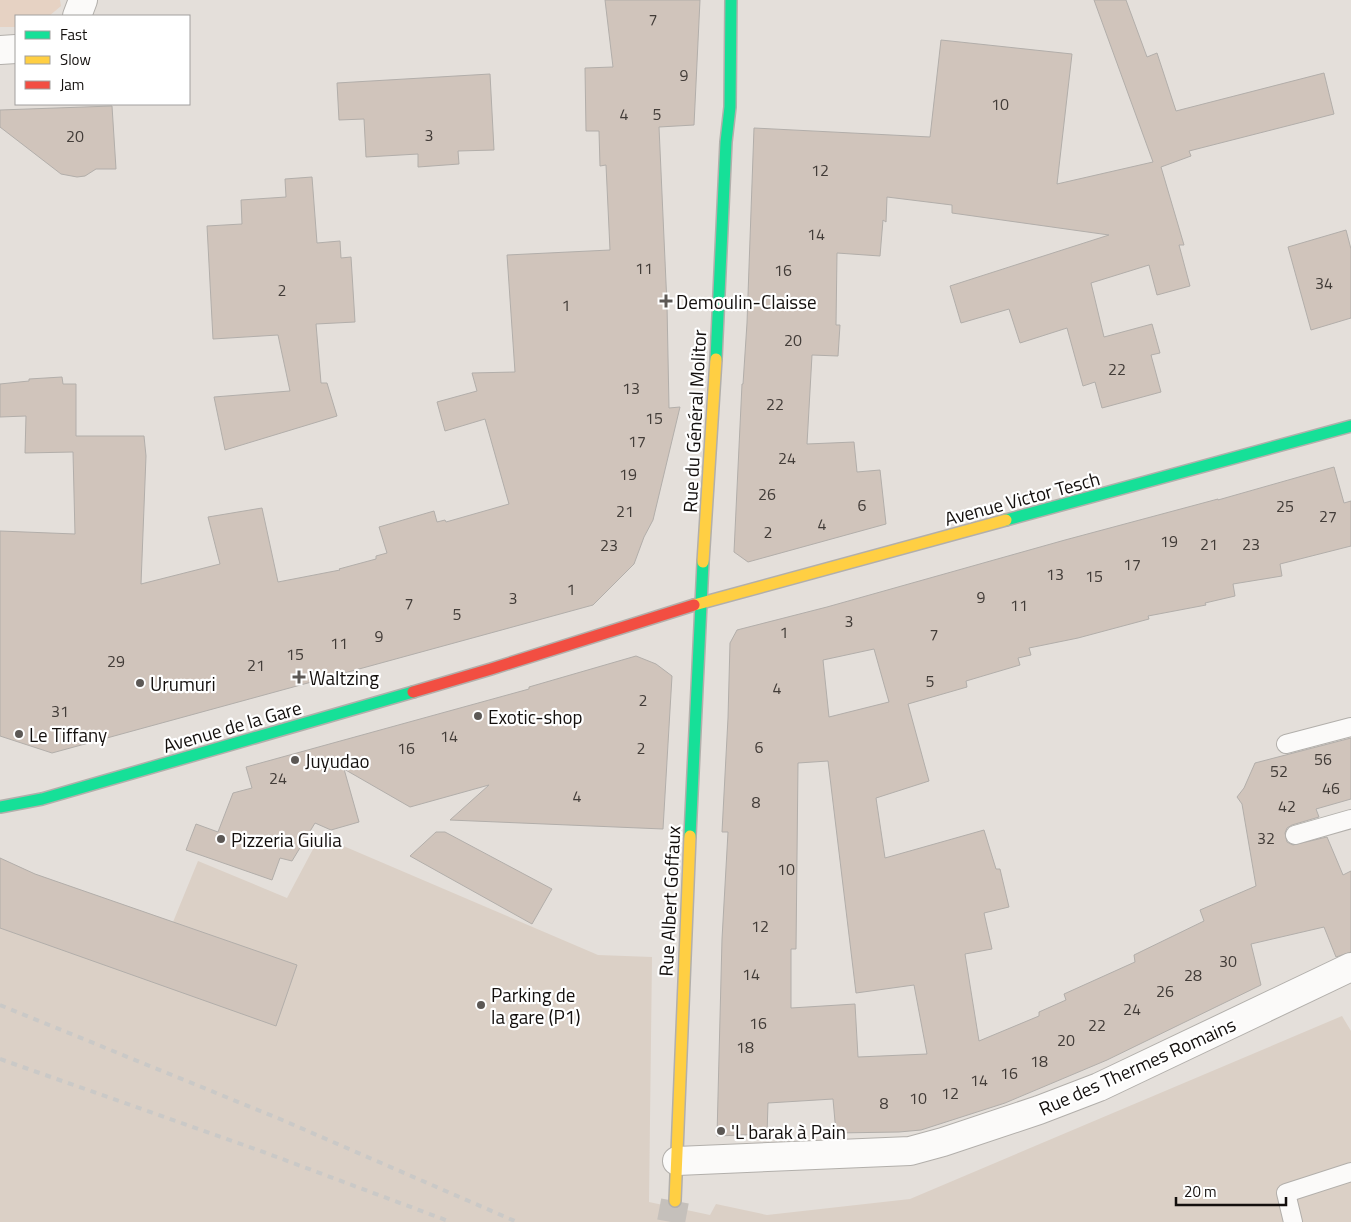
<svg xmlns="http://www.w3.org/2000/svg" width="1351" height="1222" font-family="'Titillium Web',sans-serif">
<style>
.built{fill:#dbd0c6}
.green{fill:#e6d2c3}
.building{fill:#d0c4bb;stroke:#b2aeaa;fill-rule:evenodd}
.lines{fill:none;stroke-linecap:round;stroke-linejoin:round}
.secondary-tunnel{stroke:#c5c0bb;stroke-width:28;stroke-dasharray:28 14;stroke-linecap:butt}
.lane-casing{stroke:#b2afab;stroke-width:20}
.street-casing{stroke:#b2afab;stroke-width:30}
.fast-casing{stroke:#b2afab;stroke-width:14}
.slow-casing{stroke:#b2afab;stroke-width:14}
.jam-casing{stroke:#b2afab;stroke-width:14}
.lane{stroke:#fbfaf9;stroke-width:18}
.street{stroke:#fbfaf9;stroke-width:28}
.fast{stroke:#16e098;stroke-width:11}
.slow{stroke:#ffcf43;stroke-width:11}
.jam{stroke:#f24e42;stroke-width:11}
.rail{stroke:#cac9c7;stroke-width:4;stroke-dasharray:6 6;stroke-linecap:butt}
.poi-dot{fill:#5c5855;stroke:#fff;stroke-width:2}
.labels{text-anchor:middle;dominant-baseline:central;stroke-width:4.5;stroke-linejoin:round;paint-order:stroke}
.number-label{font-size:16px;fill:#423c38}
.poi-label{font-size:19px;fill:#130f0d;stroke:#fff;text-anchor:start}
.street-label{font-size:19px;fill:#130f0d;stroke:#fff}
</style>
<rect width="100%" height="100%" fill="#e4dfda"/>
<path class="built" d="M320,836L598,955L652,957L649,1202L710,1215L716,1204L767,1215L910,1199L1342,1016L1351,1031V1222H0V858L35,874L173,922L198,861L287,898Z"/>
<path class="green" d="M0,0H60L61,6L49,16H16V27H0Z"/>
<path class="building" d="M605,0H700L694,125L659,127L667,305L669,408L680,407L653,520L644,537L634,564L593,605L52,753L0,736V531L75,534L73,452L25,453L26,416L0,417V384L29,381V379L62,377L63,384H76V436H144L146,456L141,584L220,564L208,517L262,508L278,582L340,570L339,569L376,559V556L387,553L379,527L434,511L437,522L445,520L446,522L509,504L485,419L445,431L437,402L477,391L472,373L515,372L507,255L610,250L606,165L600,166L599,131H586L585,68L613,67Z
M1094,0H1126L1147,57L1157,53L1176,111L1324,73L1334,114L1189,151L1191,156L1161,167L1184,245H1179L1190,286L1157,295L1149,265L1091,283L1104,337L1152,324L1160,353L1151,355L1161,392L1102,408L1095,382L1083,386L1067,328L1020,343L1009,309L961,323L950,286L1109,235L952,213V205L887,197L886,222L883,220L880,256L837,253L836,325H840L838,356L812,355L807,444L854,442L857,472L880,470L886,524L748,562L734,552L742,384H743L747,323L754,128L930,137L941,40L1072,54L1057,184L1153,162Z
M490,74L494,150L458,151L459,164L418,167V154L366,157L364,119L339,120L337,83Z
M112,106L116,169H96L85,176L77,177L61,174L0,127V110Z
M312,177L317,243L340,241L341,258L351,257L355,322L316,324L321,383H327L337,416L225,450L214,397L290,391L278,335L213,339L207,226L242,224L241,200L286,197L285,179Z
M1346,230L1351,249V318L1311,330L1288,247Z
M1334,467L1344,503L1351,501V546L1280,564L1282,576L1233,584L1235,596L1205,603L1206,605L1148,616L1149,619L1078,638L1029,648L1031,655L1018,658L1020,665L966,681L967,687L908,704L929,781L876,798L885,858L984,830L996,869H1000L1009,907L984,913L992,949L965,954L979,1041L1039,1016V1012L1066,1000L1064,994L1135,962L1134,955L1204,921L1200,910L1256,886L1242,804L1237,797L1244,788L1255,763L1351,738V799L1316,809L1319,817L1292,825L1287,828L1285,833L1287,842L1293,845L1327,837L1343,875L1351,871V952L1336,957L1324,927L1251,944L1261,985L1107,1060L1005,1103L921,1130L899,1132L836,1133L833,1099L768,1103L767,1134L717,1136L722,939L728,832H722L728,718L730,643L737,630L827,607L1065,540L1218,499V500ZM874,649L889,702L829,717L823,660ZM828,761L856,993L914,985L927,1054L858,1057L855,1004L791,1008V949H796L798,763Z
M636,656L656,664L672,676L663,829L450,820L489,785L410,807L344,769L359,822L331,830L315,823L292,861L280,858L272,880L186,850L196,824L218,832L233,793L252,788L246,767L529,689V687Z
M436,832H445L552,889L532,924L410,856Z
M0,858L35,874L297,965L276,1026L0,928Z"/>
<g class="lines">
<path class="secondary-tunnel" d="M671,1222L675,1201"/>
<defs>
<path id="lane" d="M1286,744L1351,727
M1295,835L1351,819
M1293,1222L1286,1193L1351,1172"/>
<path id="street" d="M77,16L83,0
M0,50L16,49
M677,1161L910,1151L943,1142L1039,1110L1099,1087L1351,967"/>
<path id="fast" d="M716,359L726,142L730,107L731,0
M1006,520L1351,426
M0,807L42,799L413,692
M690,836L703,562"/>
<path id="slow" d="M703,562L716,359
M694,605L1006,520
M675,1201L690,836"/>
<path id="jam" d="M413,692L491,669L694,605"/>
</defs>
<use href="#lane" class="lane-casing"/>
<use href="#street" class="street-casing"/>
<use href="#fast" class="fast-casing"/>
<use href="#slow" class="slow-casing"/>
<use href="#jam" class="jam-casing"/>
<use href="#lane" class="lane"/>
<use href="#street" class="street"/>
<use href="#fast" class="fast"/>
<use href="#slow" class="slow"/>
<use href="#jam" class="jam"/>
<path class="rail" d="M0,1005L280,1119L517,1222
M0,1059L266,1153L451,1222"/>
</g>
<g class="poi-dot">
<path d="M663.5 293.5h5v5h5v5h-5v5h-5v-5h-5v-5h5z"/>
<path d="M296.5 669.5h5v5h5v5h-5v5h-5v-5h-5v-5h5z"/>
<circle cx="140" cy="683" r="5"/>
<circle cx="478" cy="716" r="5"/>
<circle cx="19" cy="734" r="5"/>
<circle cx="295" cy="760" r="5"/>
<circle cx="221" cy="839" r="5"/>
<circle cx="481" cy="1005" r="5"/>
<circle cx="721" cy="1131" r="5"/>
</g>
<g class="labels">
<g class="number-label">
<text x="653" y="19">7</text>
<text x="684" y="75">9</text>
<text x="1000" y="104">10</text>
<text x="624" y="114">4</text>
<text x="657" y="114">5</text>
<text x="429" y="135">3</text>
<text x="75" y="136">20</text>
<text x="820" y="170">12</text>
<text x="816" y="234">14</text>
<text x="644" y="268">11</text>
<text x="783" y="270">16</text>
<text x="1324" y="283">34</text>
<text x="282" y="290">2</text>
<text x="566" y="305">1</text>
<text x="793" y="340">20</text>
<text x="1117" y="369">22</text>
<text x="631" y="388">13</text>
<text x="775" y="404">22</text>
<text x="654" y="418">15</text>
<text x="637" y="441">17</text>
<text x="787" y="458">24</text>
<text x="628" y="474">19</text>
<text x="767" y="494">26</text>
<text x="862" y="505">6</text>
<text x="1285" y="506">25</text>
<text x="625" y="511">21</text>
<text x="1328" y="516">27</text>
<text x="822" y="524">4</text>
<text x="768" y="532">2</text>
<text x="1169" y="541">19</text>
<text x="1209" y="544">21</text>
<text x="1251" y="544">23</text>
<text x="609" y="545">23</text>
<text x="1132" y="564">17</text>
<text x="1055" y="574">13</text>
<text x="1094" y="576">15</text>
<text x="571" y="589">1</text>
<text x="981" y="597">9</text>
<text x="513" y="598">3</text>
<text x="409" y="603">7</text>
<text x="1019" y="605">11</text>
<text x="457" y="614">5</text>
<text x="849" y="621">3</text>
<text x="784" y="632">1</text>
<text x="934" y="634">7</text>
<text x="379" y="636">9</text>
<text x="339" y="643">11</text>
<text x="295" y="654">15</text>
<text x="116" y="661">29</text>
<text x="256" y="665">21</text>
<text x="930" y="681">5</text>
<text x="777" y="688">4</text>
<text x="643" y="700">2</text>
<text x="60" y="711">31</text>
<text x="449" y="736">14</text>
<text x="759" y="747">6</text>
<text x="406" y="748">16</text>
<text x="641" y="748">2</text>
<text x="1323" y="759">56</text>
<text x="1279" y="771">52</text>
<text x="278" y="778">24</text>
<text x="1331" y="788">46</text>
<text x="577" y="796">4</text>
<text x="756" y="802">8</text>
<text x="1287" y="806">42</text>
<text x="1266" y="838">32</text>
<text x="786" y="869">10</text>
<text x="760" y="926">12</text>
<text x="1228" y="961">30</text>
<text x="751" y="974">14</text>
<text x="1193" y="975">28</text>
<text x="1165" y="991">26</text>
<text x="1132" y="1009">24</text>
<text x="758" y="1023">16</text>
<text x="1097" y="1025">22</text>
<text x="1066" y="1040">20</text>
<text x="745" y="1047">18</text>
<text x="1039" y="1061">18</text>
<text x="1009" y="1073">16</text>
<text x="979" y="1080">14</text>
<text x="950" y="1093">12</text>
<text x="918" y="1098">10</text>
<text x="884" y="1103">8</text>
</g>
<g class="poi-label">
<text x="676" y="301">Demoulin-Claisse</text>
<text x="309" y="677">Waltzing</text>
<text x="150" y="683">Urumuri</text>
<text x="488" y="716">Exotic-shop</text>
<text x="29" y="734">Le Tiffany</text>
<text x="305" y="760">Juyudao</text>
<text x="231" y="839">Pizzeria Giulia</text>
<text x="491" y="994">Parking de<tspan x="491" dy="22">la gare (P1)</tspan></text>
<text x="731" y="1131">'L barak à Pain</text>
</g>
<g class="street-label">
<text transform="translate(694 421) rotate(-87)">Rue du Général Molitor</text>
<text transform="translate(1022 498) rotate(-15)">Avenue Victor Tesch</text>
<text transform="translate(232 726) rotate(-16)">Avenue de la Gare</text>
<text transform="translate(669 901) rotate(-87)">Rue Albert Goffaux</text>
<text transform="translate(1137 1066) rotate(-24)">Rue des Thermes Romains</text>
</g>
</g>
<rect x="15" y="15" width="175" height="90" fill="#ffffff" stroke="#a19f9e"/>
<rect x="25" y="31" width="25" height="8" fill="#16e098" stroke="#a19f9e"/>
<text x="60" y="40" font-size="15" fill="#130f0d">Fast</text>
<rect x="25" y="56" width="25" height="8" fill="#ffcf43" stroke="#a19f9e"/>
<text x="60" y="65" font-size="15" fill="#130f0d">Slow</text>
<rect x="25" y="81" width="25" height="8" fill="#f24e42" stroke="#a19f9e"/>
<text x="60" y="90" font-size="15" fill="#130f0d">Jam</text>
<path d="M1176 1197v8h110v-8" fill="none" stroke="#130f0d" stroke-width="2.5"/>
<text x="1184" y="1197" font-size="15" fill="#130f0d" stroke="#ffffff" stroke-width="4" paint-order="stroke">20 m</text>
</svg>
